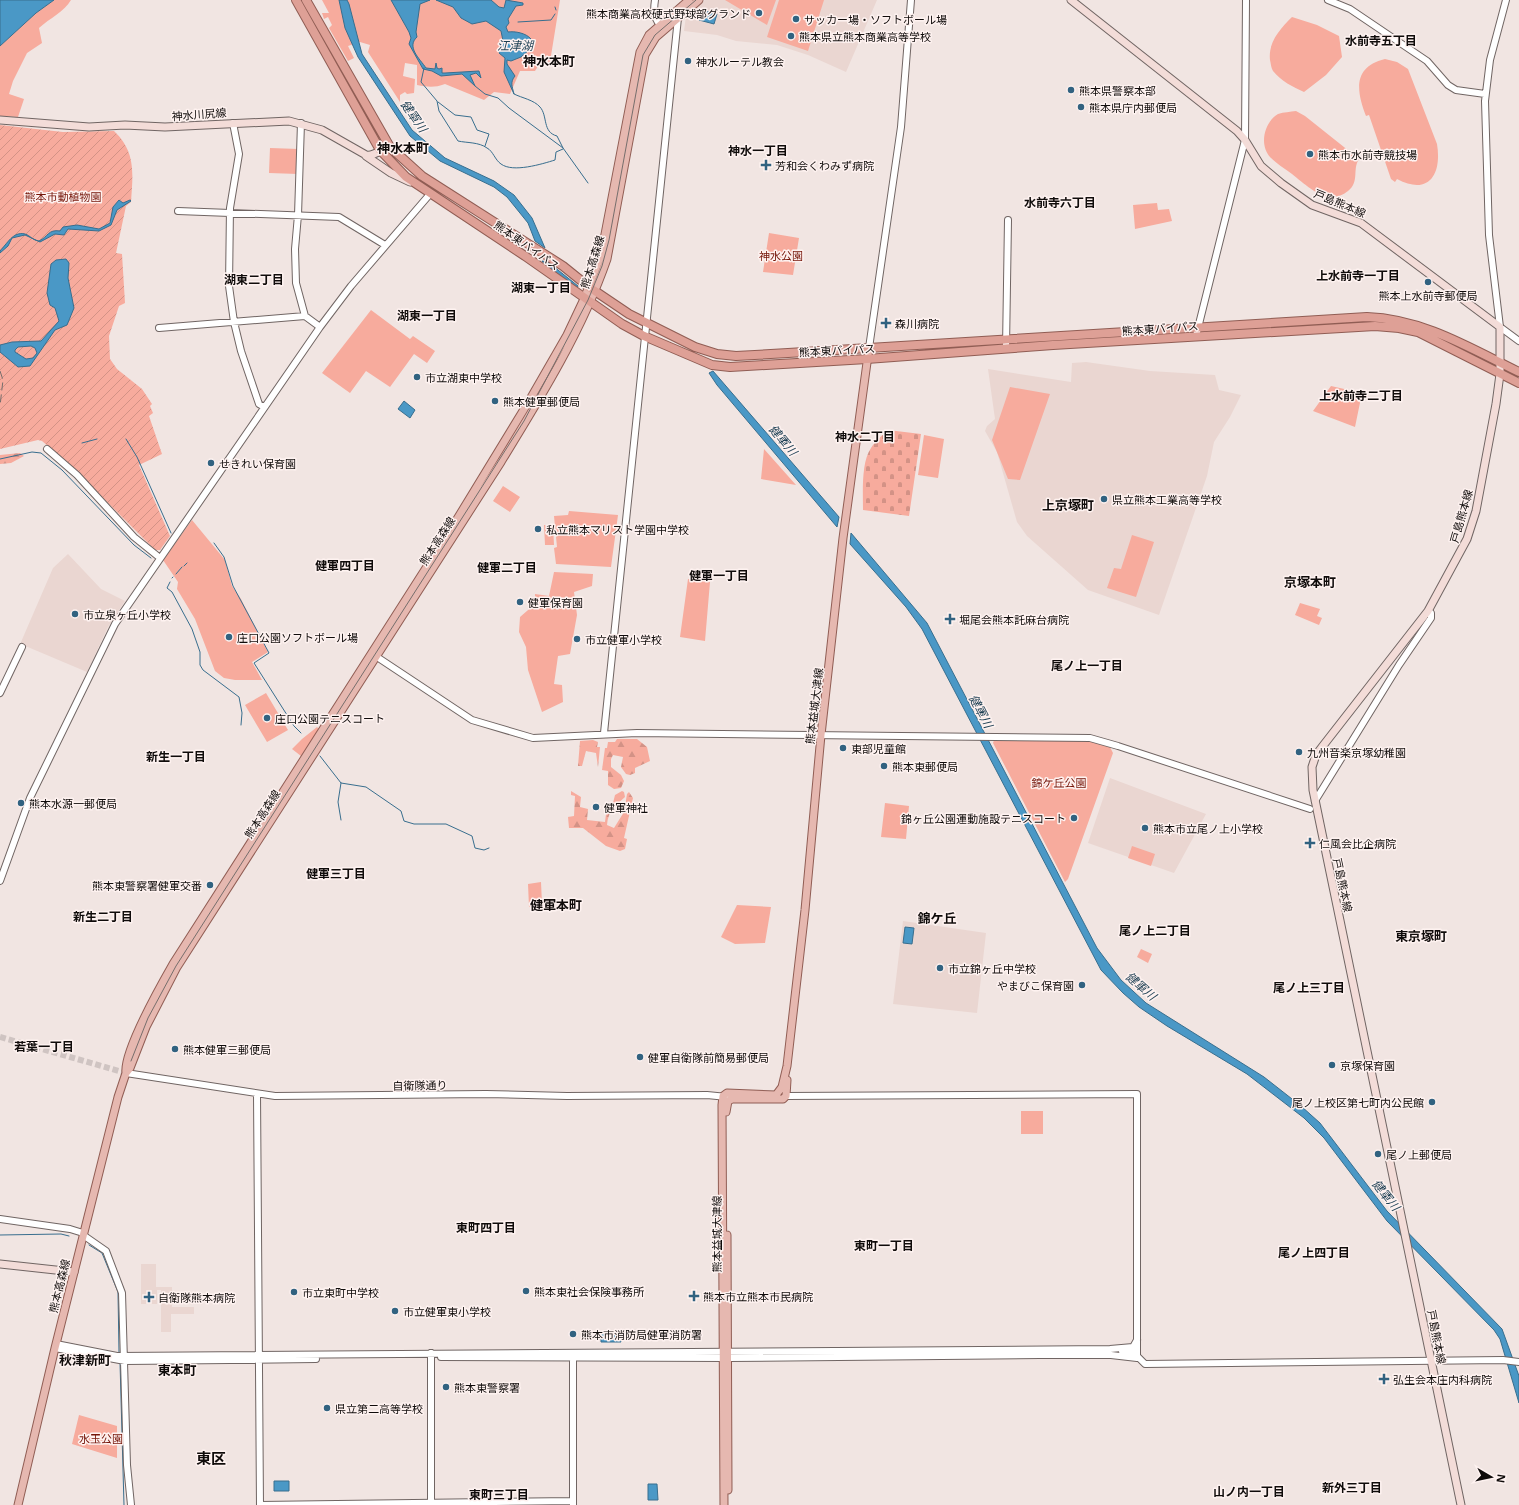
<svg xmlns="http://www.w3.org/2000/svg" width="1519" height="1505" font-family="'Open Sans','Noto Sans JP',sans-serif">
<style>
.built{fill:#ead6d1}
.forest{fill:url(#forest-firs)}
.cemetery{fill:url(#cemetery-stones)}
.park{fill:#f7ab9d}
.garden{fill:url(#garden-furrows)}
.water{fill:#4a98c6;stroke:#386e8e;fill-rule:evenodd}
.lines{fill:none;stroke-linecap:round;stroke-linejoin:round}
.stream{stroke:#386e8e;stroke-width:1}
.tertiary-tunnel{stroke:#cfc4c2;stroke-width:6;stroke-dasharray:6 3;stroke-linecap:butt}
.tertiary-casing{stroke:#706563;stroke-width:8}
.secondary-casing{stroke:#706563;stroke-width:9}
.primary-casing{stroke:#905d54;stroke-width:9}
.trunk-casing{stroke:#905d54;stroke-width:10}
.tertiary{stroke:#fff;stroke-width:6}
.secondary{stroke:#f3dcd8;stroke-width:7}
.primary{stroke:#e6b8b0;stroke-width:7}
.trunk{stroke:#dea096;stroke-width:8}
.tram{stroke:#766e6c;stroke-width:1}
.rail{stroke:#766e6c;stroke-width:1;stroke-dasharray:8 4;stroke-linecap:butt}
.poi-dot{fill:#316280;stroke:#fef2f0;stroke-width:1.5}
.labels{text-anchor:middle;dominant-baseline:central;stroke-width:3;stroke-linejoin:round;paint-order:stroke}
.poi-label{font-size:11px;fill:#0f0b0a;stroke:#fef2f0;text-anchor:start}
.street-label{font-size:11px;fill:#0f0b0a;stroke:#fef2f0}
.park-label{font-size:11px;fill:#751408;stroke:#fef2f0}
.neighbourhood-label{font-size:12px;font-weight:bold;fill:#0f0b0a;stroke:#fef2f0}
.water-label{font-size:12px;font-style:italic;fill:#1d3f53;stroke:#fef2f0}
.quarter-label{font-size:13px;font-weight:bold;fill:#0f0b0a;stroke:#fef2f0}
.district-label{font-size:15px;font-weight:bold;fill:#0f0b0a;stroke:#fef2f0}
</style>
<defs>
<pattern id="forest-firs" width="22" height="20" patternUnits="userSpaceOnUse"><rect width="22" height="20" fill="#f7ab9d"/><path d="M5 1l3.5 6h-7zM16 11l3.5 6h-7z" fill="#d39286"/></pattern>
<pattern id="cemetery-stones" width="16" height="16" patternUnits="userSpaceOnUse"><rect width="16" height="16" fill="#f7ab9d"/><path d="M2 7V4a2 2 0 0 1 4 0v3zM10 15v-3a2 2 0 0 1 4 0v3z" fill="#d39286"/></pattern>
<pattern id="garden-furrows" width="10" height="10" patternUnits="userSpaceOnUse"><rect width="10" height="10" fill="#f7ab9d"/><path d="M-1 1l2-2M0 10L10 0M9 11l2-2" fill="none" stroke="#d39286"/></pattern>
</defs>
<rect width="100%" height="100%" fill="#f1e5e2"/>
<path class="built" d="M705,0H877L846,72L808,55L777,45L736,41L717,35L684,31L686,16Z
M1086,362L1150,371L1215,375L1219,390L1241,395L1230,417L1214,442L1207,476L1159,615L1088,590L1027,536L1017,522L997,452L985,431L987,426L995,419L988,369L1071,382L1072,363Z
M68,554L101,589L125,601L108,627L87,672L23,645L21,642L53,568Z
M1110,778L1206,814L1174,873L1088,843Z
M903,921L986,933L977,1013L893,1004Z
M141,1264H156V1287H172V1307H194V1314H171V1332H161V1290H157V1304H141Z"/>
<path class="forest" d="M20,453L24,456L11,463L0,464V455Z
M617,739H637L647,747L650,761L635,768V773L630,775L626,774L621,767L623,757L613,755L611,759V767L621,775L624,781L621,788L614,789L608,785V771L602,770L605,748H607L608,742H615Z
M593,740L598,742L597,747H600L598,767L596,753L586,751L582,766H578L580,741Z
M571,791L581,797L580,807L588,809L587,820L605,822C606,815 606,806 613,803L615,795L622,791L624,792L625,797C616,805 608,811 607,825L614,828L624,812L627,794L629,792L633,798L624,838L627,839L625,849L620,851L606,846L583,828H569L568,817L574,816L575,796L571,795Z"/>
<path class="cemetery" d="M888,430L921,434L909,516L863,510C863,493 861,462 871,448C875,441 883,435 888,430Z"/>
<path class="park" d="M54,0H71C64,12 50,18 39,28L42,43L27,53L13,81L9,94L24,99L18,117L0,116V46L36,13Z
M322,0H560L550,62L542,60L535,71H520L510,94L494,92L484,100L445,84C434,88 428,87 417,85V65L405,63L403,76L415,79L414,93L407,94L405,92L400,95V102L368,52L370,45L360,42L348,46L354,58L348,61L329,28L332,25L328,17L324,19L322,13H329Z
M725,0H776L767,25Z
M779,0H824L808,51L767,37Z
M1292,17L1317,25L1339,36L1342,57L1326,75L1304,92C1293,87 1281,81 1273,71C1271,68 1271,64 1270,60C1268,42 1280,29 1292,17Z
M1385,59L1397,62L1408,69L1437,144C1442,174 1429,196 1397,179L1395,182L1391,179L1369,115L1366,116C1356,90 1353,67 1385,59Z
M1296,111L1305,116L1359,159C1352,169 1360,182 1348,191C1328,207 1307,186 1292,174C1285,169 1276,163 1270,157C1259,145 1264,122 1278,114C1284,112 1290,112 1296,111Z
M270,148L299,149L298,174L269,173Z
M1157,203L1158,210L1169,209L1172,221L1135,229L1133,205Z
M769,233L799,238L793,275L763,272Z
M371,310L410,339L413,336L435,351L427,363L414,354L390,387L366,371L350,393L322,373Z
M1331,386L1362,393L1355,427L1313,411Z
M1010,387L1050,394L1020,480L1008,479L992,440Z
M924,435L944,439L938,478L918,475Z
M764,449L796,485L761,479Z
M503,486L520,497L510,512L493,501Z
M569,511L618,515L611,567L556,564L554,548L557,547L554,516L568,515Z
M192,520L225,560L232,586L241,599L268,652L252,662L262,680H235L224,678L215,671L195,619L177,589L178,582L163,560Z
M544,525H553L554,545H545Z
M1132,535L1154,542L1136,597L1107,588L1114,568L1121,569Z
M554,572L593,574L592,586L574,592L577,615L570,654L558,656L554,684L562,685L563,702L542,712L528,670L526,647L519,632L520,617L535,604V594L549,596Z
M688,579L710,582L705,641L680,637Z
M1300,603L1320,609L1317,616L1322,618L1319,625L1295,615Z
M266,693L288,730L267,742L245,705Z
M317,727L319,729L301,756L292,749L302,739Z
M994,740H1069L1092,742L1110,747L1113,753L1068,879L1065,882L993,743Z
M885,803L909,806L906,839L881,837Z
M1132,846L1155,854L1151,866L1128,858Z
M541,882L542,904L529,907L528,884Z
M737,905L771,907L765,943L735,944L721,937Z
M1141,949L1152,954L1148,963L1137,957Z
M1021,1111H1043V1134H1021Z
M79,1415L117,1426V1458L72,1444Z"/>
<path class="garden" d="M0,125L63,132L114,131C136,152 133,173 131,202L126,206L116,253L122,254L125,303L119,306L109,336L110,359L117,369L142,389L152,404L150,406L153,413L149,416L162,454L139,465L170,536L160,550H155L71,466L42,441L38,440L0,449Z"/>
<path class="water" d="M0,0H54L36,13L0,46Z
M339,0H347L349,4L362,54L412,130L445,158L494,181L514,195L532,218L545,248L535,241L528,223L507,197L494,187L440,161L410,136L358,57L345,28Z
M391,0H430L420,4L416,32L417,37C406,47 420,59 426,68L435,69L436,63L437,68L439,69L442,68V73H445L479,71L481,78L476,73L470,75L475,86L462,74L441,76L432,71L423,69L409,44L411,38L409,32Z
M436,0H491L499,7L504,8L506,0L523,3V5L516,6L508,19L509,23L506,27L508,32C515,31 526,33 531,39L529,50L521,57L511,61L507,60V64L515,76C510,82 512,86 514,94L504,72L505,58L499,53L503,41L501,31L486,21L472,24L461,18L453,7Z
M702,10L717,14L714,24L699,20Z
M119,200L123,203L130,200L131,201L117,210L111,225L99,231L68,229L64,235L55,234L40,242L25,235L12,238L8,246L0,253V251C7,244 13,231 25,234C31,236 32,240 39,241C48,237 48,229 60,231L63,227L77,225L99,229L110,223L113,207Z
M66,259L69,263L68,278L74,308L67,325L55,330L30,366L18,367L0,352V345L12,342L41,341L59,321L55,308L50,305L47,293L51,264L56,260ZM31,346L35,348L37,353L33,358L26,359L15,352V350L18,347Z
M542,261L548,262L578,286L576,290L547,267Z
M713,371L839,517L837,527L717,385L709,373Z
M404,401L415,410L410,418L398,409Z
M851,533L927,623L1097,948L1121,980L1146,1003L1264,1077L1301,1106L1320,1123L1387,1211L1502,1329L1519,1376V1403L1500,1339L1494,1330L1387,1221L1324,1138L1304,1118L1247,1074L1167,1026L1139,1007L1123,993L1101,970L922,629L906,607L850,544Z
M905,927L914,928L912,944L903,943Z
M601,1332H621V1342H601Z
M274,1481H289V1491H274Z
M648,1484H657L658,1500H648Z"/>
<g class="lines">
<path class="stream" d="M555,7L556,10
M518,22L551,20L555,14
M424,68L421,82L437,101L439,111L458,141C467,143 479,142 487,148C493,151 495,160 501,164C513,173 542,164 555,160L556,152L563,149
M475,86L485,94L498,98L509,108L563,148
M514,94C522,98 534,100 540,107C548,116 542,132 557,136L563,148L588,183
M438,102L455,115L471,117L477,130L489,134L485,146
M126,439L137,457L171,533
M82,443L97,439
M0,459L32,452L41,453L62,470L134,545L151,558
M214,543L224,557L233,586L269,653L254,663L294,726L301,733
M184,566L187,563
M176,574L182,567
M172,578L173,577
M170,582L167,588L172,592L192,629L200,652V665L203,670L239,697L242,713L241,725
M320,756L341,783L366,787L401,811L404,821L414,824H446L472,836L475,848L484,850L489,848
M341,820L338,802L341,783
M0,1235L61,1234L69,1236
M89,1245L102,1253L118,1292L119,1352
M120,1362L124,1505"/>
<path class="tertiary-tunnel" d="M0,1037L126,1073"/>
<defs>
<path id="tertiary" d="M655,0C653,13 654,19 663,29
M1328,0L1350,9L1427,61L1448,85L1456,90L1485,94
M1506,0L1490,60L1485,101L1489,235L1500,327L1519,341
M233,123L239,154L230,208L229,286L234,322L241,351L259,404L264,407
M301,123L298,215L295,249L296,283L305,316L320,327
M178,211L339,217L385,245
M159,328L305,316
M1196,336L1245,140L1246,0
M869,348L901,127L911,0
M1006,348L1008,220
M47,449L77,475L134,537L160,558
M377,657L472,720L533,738L637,733L1090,738L1118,746L1310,809
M0,693L22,647
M604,733L678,18
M1315,801L1399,665L1431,618V613L1428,611
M0,881L30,798L115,624L320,327L351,286L430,194
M126,1073L275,1096L486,1094L567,1096L707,1095L727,1097
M257,1094L260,1505L573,1501
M786,1096L1137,1094V1358
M0,1219L70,1229L83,1233
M83,1235L106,1251L122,1293L127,1465L131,1505
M56,1344L117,1356L1110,1349L1133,1347L1137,1340
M55,1348L125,1361L316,1359
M1122,1351L1133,1352L1145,1364L1503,1360L1519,1362
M431,1353V1505
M573,1355V1505
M441,1357L728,1358L1040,1355H1111L1137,1358"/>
<path id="secondary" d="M1071,0L1237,131L1245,140L1261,166L1281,183L1312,205L1361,223L1500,327V374L1496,404L1476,511L1467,539L1428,611L1322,747L1316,755L1312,767L1313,790L1461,1505
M0,120L89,127L125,125L165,127L289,121L322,130L366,155C375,157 381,148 390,147
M366,156L391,173L410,182
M0,1264L74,1272"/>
<path id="primary" d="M126,1073C123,1052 161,985 173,964L451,529L529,401L567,335L584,299L601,255L640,52L649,35L689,0
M726,1112L728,1101L732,1099H783L786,1096L787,1080
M727,1235L728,1490
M18,1505L55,1348L118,1097L126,1073L130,1068L146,1027L177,967L501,462C541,397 582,331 607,259L645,55L656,37L699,0
M724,1505L722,1105L723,1096L727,1093L776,1095L782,1087L787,1066L805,910L821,735L843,538L869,348"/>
<path id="trunk" d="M296,0L380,150L406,177L525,256L622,324L644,336L712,365L730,367L867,359L1053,345L1375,326L1399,328L1418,332L1519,383
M306,0L390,147L422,176L563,266L589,287L629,314L695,347L717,354L736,356L788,353L1367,317C1423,319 1470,348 1519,372"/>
</defs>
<use href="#tertiary" class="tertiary-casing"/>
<use href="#secondary" class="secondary-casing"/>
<use href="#primary" class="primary-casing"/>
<use href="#trunk" class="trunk-casing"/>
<use href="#tertiary" class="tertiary"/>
<use href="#secondary" class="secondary"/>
<use href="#primary" class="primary"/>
<use href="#trunk" class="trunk"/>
<path class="tram" d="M131,1061L148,1018L176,966L524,421L588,300L602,266L609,240L643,55L655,35L696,0"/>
<path class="rail" d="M0,371L3,380L0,406"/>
</g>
<g class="poi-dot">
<circle cx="759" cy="13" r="4"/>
<circle cx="796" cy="19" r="4"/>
<circle cx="791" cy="36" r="4"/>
<circle cx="688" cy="61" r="4"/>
<circle cx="1071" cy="90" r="4"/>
<circle cx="1081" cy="107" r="4"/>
<circle cx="1310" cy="154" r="4"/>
<path d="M764 159h4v4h4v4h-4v4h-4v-4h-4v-4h4z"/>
<circle cx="1428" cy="282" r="4"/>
<path d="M884 317h4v4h4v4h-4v4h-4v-4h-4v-4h4z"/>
<circle cx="417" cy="377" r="4"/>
<circle cx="495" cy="401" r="4"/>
<circle cx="211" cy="463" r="4"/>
<circle cx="1104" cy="499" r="4"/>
<circle cx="538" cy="529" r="4"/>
<circle cx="520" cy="602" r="4"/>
<circle cx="75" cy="614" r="4"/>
<path d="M948 613h4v4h4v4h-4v4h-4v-4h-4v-4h4z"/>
<circle cx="229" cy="637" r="4"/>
<circle cx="577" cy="639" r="4"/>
<circle cx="267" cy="718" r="4"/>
<circle cx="843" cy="748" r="4"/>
<circle cx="1299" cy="752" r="4"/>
<circle cx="884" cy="766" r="4"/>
<circle cx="21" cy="803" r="4"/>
<circle cx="596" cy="807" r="4"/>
<circle cx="1074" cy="818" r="4"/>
<circle cx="1145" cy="828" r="4"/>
<path d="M1308 837h4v4h4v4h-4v4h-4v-4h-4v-4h4z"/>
<circle cx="210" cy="885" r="4"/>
<circle cx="940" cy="968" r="4"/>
<circle cx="1082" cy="985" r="4"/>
<circle cx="175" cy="1049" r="4"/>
<circle cx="640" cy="1057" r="4"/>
<circle cx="1332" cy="1065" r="4"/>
<circle cx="1432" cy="1102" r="4"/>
<circle cx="1378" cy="1154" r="4"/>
<circle cx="526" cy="1291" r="4"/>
<circle cx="294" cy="1292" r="4"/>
<path d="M692 1290h4v4h4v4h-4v4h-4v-4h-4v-4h4z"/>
<path d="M147 1291h4v4h4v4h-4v4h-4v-4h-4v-4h4z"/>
<circle cx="395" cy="1311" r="4"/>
<circle cx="573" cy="1334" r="4"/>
<path d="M1382 1373h4v4h4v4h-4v4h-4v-4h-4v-4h4z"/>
<circle cx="446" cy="1387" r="4"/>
<circle cx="327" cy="1408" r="4"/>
</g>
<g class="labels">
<g class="poi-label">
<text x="751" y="13" text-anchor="end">熊本商業高校硬式野球部グランド</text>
<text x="804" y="19">サッカー場・ソフトボール場</text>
<text x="799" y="36">熊本県立熊本商業高等学校</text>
<text x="696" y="61">神水ルーテル教会</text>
<text x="1079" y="90">熊本県警察本部</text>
<text x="1089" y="107">熊本県庁内郵便局</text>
<text x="1318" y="154">熊本市水前寺競技場</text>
<text x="775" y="165">芳和会くわみず病院</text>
<text x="1428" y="295" text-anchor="middle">熊本上水前寺郵便局</text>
<text x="895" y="323">森川病院</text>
<text x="425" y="377">市立湖東中学校</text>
<text x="503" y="401">熊本健軍郵便局</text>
<text x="219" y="463">せきれい保育園</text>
<text x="1112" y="499">県立熊本工業高等学校</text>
<text x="546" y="529">私立熊本マリスト学園中学校</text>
<text x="528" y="602">健軍保育園</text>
<text x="83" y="614">市立泉ヶ丘小学校</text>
<text x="959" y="619">堀尾会熊本託麻台病院</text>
<text x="237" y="637">庄口公園ソフトボール場</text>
<text x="585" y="639">市立健軍小学校</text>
<text x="275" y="718">庄口公園テニスコート</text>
<text x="851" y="748">東部児童館</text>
<text x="1307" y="752">九州音楽京塚幼稚園</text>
<text x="892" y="766">熊本東郵便局</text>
<text x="29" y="803">熊本水源一郵便局</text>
<text x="604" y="807">健軍神社</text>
<text x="1066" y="818" text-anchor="end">錦ヶ丘公園運動施設テニスコート</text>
<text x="1153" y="828">熊本市立尾ノ上小学校</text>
<text x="1319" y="843">仁風会比企病院</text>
<text x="202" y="885" text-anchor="end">熊本東警察署健軍交番</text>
<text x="948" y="968">市立錦ヶ丘中学校</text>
<text x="1074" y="985" text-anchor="end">やまびこ保育園</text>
<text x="183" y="1049">熊本健軍三郵便局</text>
<text x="648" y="1057">健軍自衛隊前簡易郵便局</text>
<text x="1340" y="1065">京塚保育園</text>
<text x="1424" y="1102" text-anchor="end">尾ノ上校区第七町内公民館</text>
<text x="1386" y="1154">尾ノ上郵便局</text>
<text x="534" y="1291">熊本東社会保険事務所</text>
<text x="302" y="1292">市立東町中学校</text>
<text x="703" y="1296">熊本市立熊本市民病院</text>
<text x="158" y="1297">自衛隊熊本病院</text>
<text x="403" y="1311">市立健軍東小学校</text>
<text x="581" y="1334">熊本市消防局健軍消防署</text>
<text x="1393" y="1379">弘生会本庄内科病院</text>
<text x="454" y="1387">熊本東警察署</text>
<text x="335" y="1408">県立第二高等学校</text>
</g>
<g class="street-label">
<text transform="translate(199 114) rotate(-4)">神水川尻線</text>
<text transform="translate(1340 203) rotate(23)">戸島熊本線</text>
<text transform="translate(527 245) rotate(35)">熊本東バイパス</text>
<text transform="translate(592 262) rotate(-73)">熊本高森線</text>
<text transform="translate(1160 328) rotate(-4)">熊本東バイパス</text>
<text transform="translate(837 350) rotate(-3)">熊本東バイパス</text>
<text transform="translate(1461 516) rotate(-74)">戸島熊本線</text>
<text transform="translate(437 541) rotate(-57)">熊本高森線</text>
<text transform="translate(814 706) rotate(-83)">熊本益城大津線</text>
<text transform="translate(262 814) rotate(-57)">熊本高森線</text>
<text transform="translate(1343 885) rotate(78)">戸島熊本線</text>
<text transform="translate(420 1085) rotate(-1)">自衛隊通り</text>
<text transform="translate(716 1234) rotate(-90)">熊本益城大津線</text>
<text transform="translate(59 1286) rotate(-76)">熊本高森線</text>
<text transform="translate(1437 1337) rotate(79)">戸島熊本線</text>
</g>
<g class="park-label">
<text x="63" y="196">熊本市動植物園</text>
<text x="781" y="255">神水公園</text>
<text x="1059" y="782">錦ケ丘公園</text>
<text x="101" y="1438">水玉公園</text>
</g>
<g class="neighbourhood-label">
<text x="1381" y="40">水前寺五丁目</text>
<text x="758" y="150">神水一丁目</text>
<text x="1060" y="202">水前寺六丁目</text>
<text x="1358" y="275">上水前寺一丁目</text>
<text x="254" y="279">湖東二丁目</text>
<text x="541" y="287">湖東一丁目</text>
<text x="427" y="315">湖東一丁目</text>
<text x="1361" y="395">上水前寺二丁目</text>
<text x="865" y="436">神水二丁目</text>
<text x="345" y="565">健軍四丁目</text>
<text x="507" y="567">健軍二丁目</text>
<text x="719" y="575">健軍一丁目</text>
<text x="1087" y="665">尾ノ上一丁目</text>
<text x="176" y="756">新生一丁目</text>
<text x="336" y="873">健軍三丁目</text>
<text x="103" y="916">新生二丁目</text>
<text x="1155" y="930">尾ノ上二丁目</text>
<text x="1309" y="987">尾ノ上三丁目</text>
<text x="44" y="1046">若葉一丁目</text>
<text x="486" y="1227">東町四丁目</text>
<text x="884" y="1245">東町一丁目</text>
<text x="1314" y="1252">尾ノ上四丁目</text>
<text x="1352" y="1487">新外三丁目</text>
<text x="1249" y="1491">山ノ内一丁目</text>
<text x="499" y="1494">東町三丁目</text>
</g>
<g class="water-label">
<text x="515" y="45">江津湖</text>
<text transform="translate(414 116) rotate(55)">健軍川</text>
<text transform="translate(783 440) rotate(50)">健軍川</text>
<text transform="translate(981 711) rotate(62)">健軍川</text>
<text transform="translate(1141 986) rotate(41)">健軍川</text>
<text transform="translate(1386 1195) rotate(51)">健軍川</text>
</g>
<g class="quarter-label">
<text x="549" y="61">神水本町</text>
<text x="403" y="148">神水本町</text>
<text x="1068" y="505">上京塚町</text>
<text x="1310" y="582">京塚本町</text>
<text x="556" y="905">健軍本町</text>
<text x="937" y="918">錦ケ丘</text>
<text x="1421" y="936">東京塚町</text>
<text x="85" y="1360">秋津新町</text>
<text x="177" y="1370">東本町</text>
</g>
<g class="district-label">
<text x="211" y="1458">東区</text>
</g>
</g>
<g transform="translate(1491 1477) rotate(99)" stroke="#fef2f0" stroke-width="3" paint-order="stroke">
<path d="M0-3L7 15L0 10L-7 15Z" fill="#0f0b0a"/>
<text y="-6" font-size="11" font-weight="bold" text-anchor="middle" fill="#0f0b0a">N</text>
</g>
</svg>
